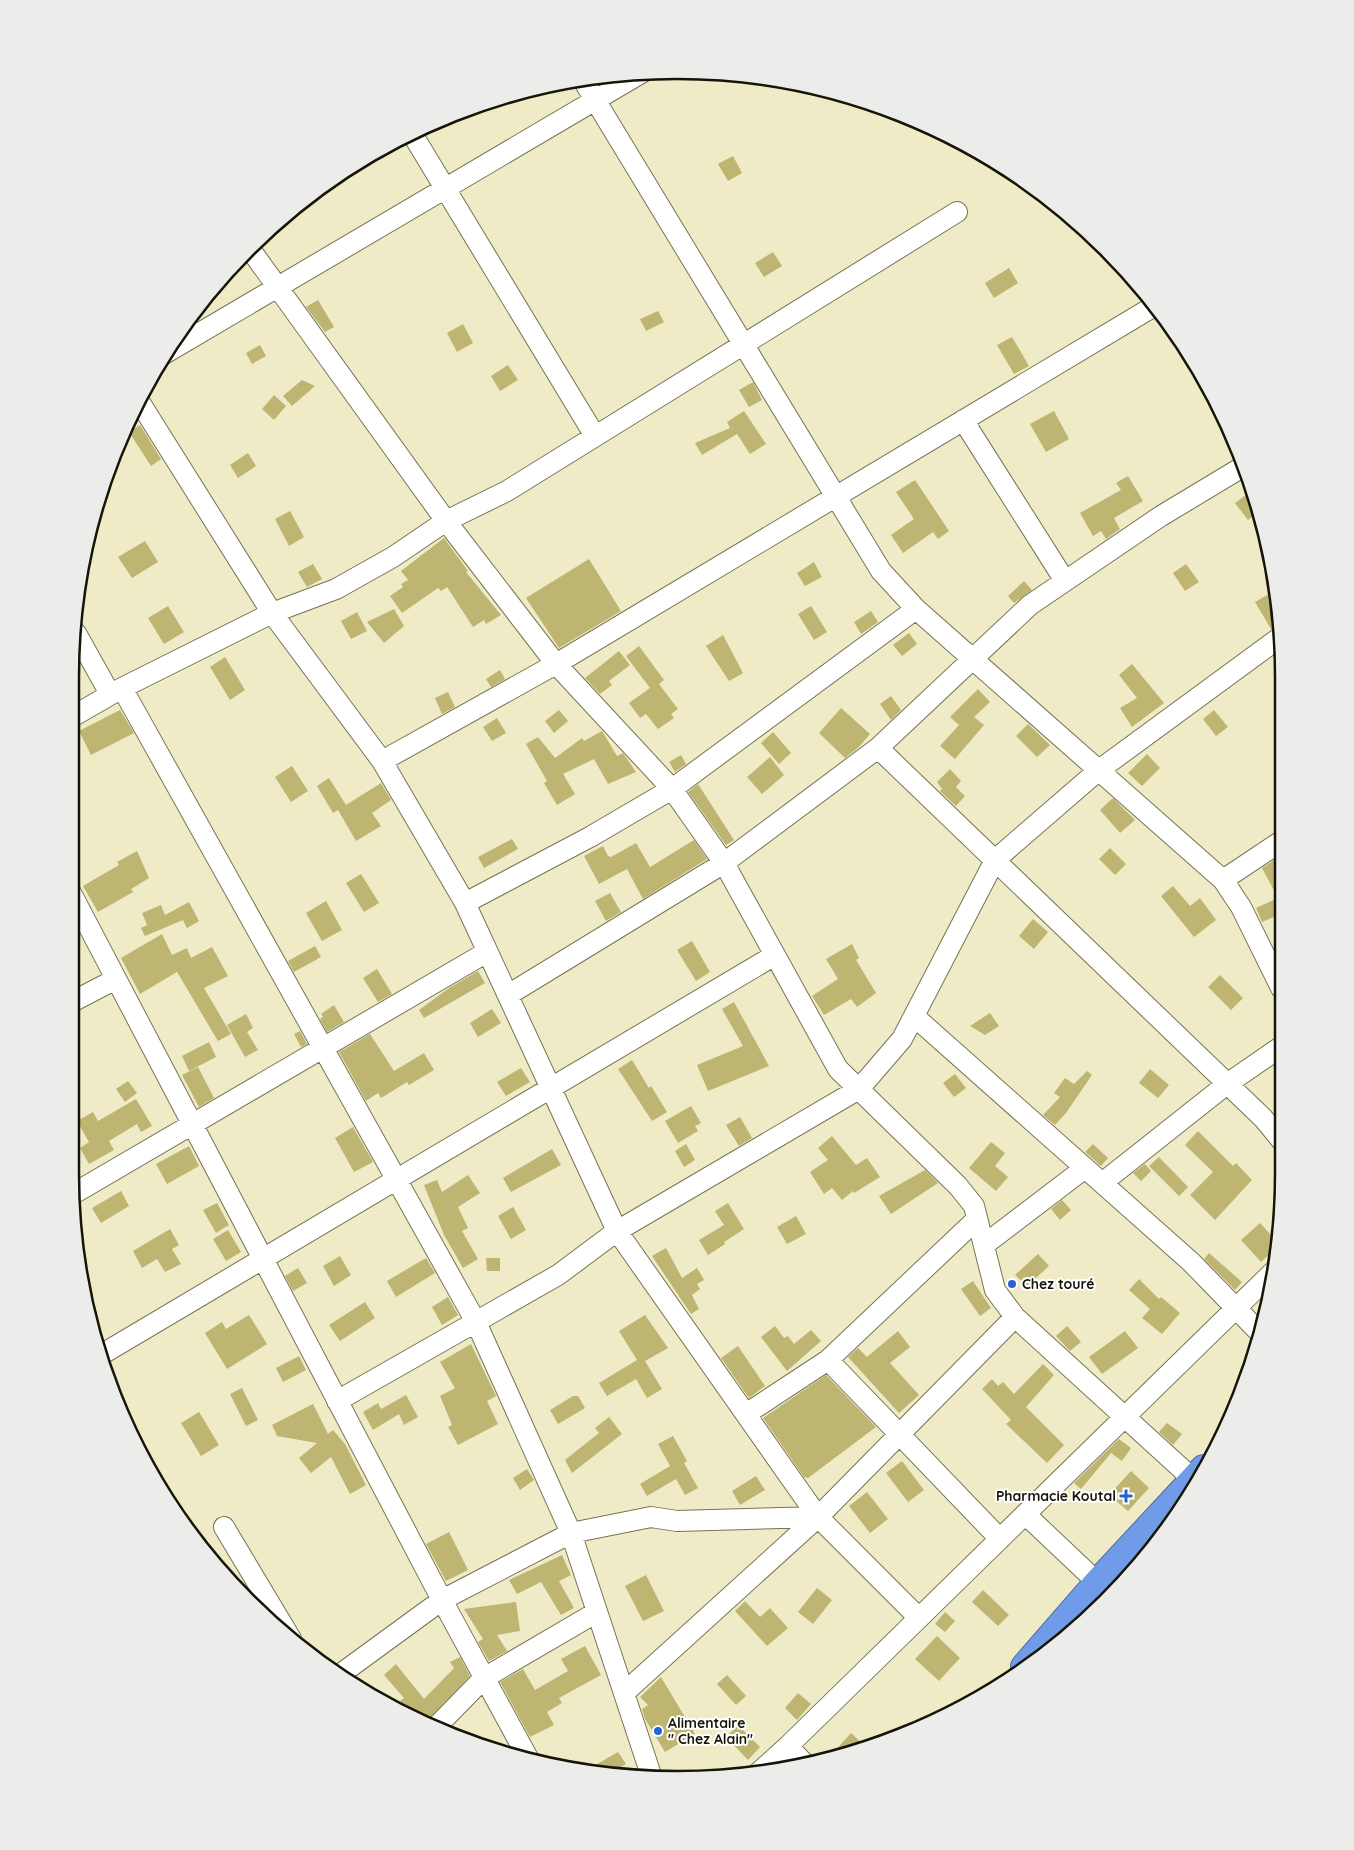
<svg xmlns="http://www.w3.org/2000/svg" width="1354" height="1850" font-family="Quicksand,sans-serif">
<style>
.building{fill:#bdb571}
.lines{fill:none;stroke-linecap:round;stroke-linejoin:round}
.street-casing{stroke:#777453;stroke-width:22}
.highway-casing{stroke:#506c9a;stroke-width:30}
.street{stroke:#fff;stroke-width:20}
.highway{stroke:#6f9be9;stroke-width:28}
.poi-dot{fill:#2865d2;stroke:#fff;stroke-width:2}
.labels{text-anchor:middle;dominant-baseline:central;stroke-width:4;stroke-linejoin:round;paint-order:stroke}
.poi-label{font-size:14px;font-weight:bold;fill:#161508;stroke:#fff;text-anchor:start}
.rim{fill:none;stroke:#161508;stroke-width:2.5}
</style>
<rect width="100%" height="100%" fill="#efebc7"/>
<path class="building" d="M733,156L742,173L728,181L718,164Z
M773,252L782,266L764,277L755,263Z
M1009,268L1018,283L994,298L985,283Z
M318,300L334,327L325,332L306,307Z
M658,311L664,322L646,331L640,319Z
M463,324L473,343L457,352L447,333Z
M1012,337L1029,366L1014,374L997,345Z
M260,345L266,356L252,364L246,353Z
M508,365L518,380L500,391L491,376Z
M302,380L315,386L292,406L283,396Z
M753,382L762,400L749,407L739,390Z
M274,395L286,406L274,420L262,409Z
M744,411L766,444L750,454L737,434L702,455L695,443L730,428L727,422Z
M1054,411L1069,439L1046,452L1030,424Z
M140,425L161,459L151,466L129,432Z
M248,453L256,466L238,478L230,465Z
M1128,476L1143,501L1114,518L1120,529L1106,539L1101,531L1093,536L1080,513L1121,490L1116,483Z
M915,480L949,531L938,539L933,532L903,553L891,535L914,519L896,492Z
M1250,492L1256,514L1248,520L1235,503Z
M290,511L304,537L289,546L275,519Z
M444,538L468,571L466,572L501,615L486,624L484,620L473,627L447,587L441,591L438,588L402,613L390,596L403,587L401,584L408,580L401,571Z
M145,541L158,562L132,578L118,557Z
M589,559L621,611L559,648L526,598Z
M814,562L822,577L805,586L797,573Z
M313,564L322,579L307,587L298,572Z
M1186,564L1199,582L1185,591L1173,573Z
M1024,581L1032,590L1014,603L1008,596Z
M1269,594L1279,610V626L1271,629L1255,602Z
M168,606L184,632L164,644L148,618Z
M811,606L827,632L814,640L798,614Z
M394,609L404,626L384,643L367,622Z
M871,611L878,622L861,634L854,622Z
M357,612L367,631L351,639L341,621Z
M909,633L917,644L902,656L893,645Z
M723,635L743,673L729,681L706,646Z
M639,646L664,680L659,684L678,709L671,714L674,718L658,729L646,714L640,718L629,703L650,688L626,656Z
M619,651L630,665L609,681L612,685L600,694L585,678Z
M225,657L245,690L230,700L210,667Z
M1132,664L1164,703L1132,727L1120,708L1137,698L1119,675Z
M500,670L505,679L491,687L486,679Z
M978,689L990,702L974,717L984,725L955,759L940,746L959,725L950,717Z
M448,692L455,707L442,714L435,698Z
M891,696L901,710L891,720L880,704Z
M841,708L870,734L859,747L845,758L819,733Z
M120,710L134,733L91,755L79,731Z
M559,710L568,721L554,733L545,721Z
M1214,710L1228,727L1216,736L1203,719Z
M497,718L506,733L492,741L483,727Z
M1028,724L1050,745L1037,757L1016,736Z
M602,731L617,756L623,753L636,772L608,784L594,759L563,774L575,794L557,805L544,783L547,781L526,744L538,737L555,758L582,738L584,741Z
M773,732L791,753L779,764L761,743Z
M1147,754L1160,768L1142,786L1128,773Z
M681,755L686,764L675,772L669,762Z
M770,757L784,775L762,794L747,777Z
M292,766L308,791L291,802L275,777Z
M950,769L961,781L956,787L965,796L956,806L940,791L942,789L937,782Z
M329,778L346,805L333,813L317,786Z
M381,783L391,800L372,813L381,826L356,841L338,810Z
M698,784L734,840L726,845L688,792Z
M1113,798L1135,820L1120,833L1100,810Z
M512,839L518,849L484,868L478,857Z
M694,840L707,859L643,899L627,869L599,884L584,856L603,846L608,856L611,857L636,843L650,867Z
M1110,848L1126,864L1115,875L1099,859Z
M137,851L149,878L131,889L133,892L98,912L83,886L119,865L117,862Z
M1280,856L1281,914L1262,922L1256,908L1278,898L1262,868Z
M361,874L379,903L364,912L346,883Z
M1173,886L1190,906L1200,898L1216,920L1194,937L1161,896Z
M610,893L621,912L606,921L595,901Z
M326,901L342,930L322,941L306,913Z
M189,902L199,921L187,928L183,920L145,936L141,928L147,925L142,913L161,905L165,915Z
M1033,919L1048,932L1034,949L1019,936Z
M162,934L172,955L187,948L191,958L212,947L228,976L204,988L231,1034L218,1041L177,972L140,994L121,958Z
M692,941L710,972L696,981L677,950Z
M852,944L859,958L856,960L876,993L857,1007L851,999L824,1015L812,996L838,979L826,959Z
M315,946L321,957L294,972L288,961Z
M377,969L392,994L378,1002L363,978Z
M478,971L485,983L424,1018L419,1010L449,988Z
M1220,975L1243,998L1231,1010L1208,987Z
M734,1002L769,1066L708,1091L697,1065L743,1046L722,1009Z
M334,1005L344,1022L327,1032L320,1019L323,1017L321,1014Z
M492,1009L501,1023L478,1037L470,1023Z
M990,1013L999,1026L985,1035L970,1026Z
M246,1014L253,1028L247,1032L258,1050L245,1057L227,1025Z
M300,1031L307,1044L301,1047L294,1034Z
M370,1034L394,1071L424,1053L434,1070L409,1085L407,1082L381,1098L378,1093L366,1101L339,1052Z
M209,1042L216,1057L189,1071L182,1056Z
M632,1060L649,1088L651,1086L667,1112L652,1121L618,1069Z
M198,1067L214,1098L199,1107L182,1075Z
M521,1068L530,1082L506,1096L497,1082Z
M1150,1069L1169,1085L1158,1098L1139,1083Z
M1087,1071L1092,1075L1066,1113L1055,1125L1043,1115L1060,1097L1054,1093L1065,1078L1074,1084Z
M955,1074L966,1088L954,1097L943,1083Z
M128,1081L137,1093L125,1102L116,1089Z
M136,1099L152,1126L141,1132L137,1124L109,1141L114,1150L89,1164L80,1148L89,1142L77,1121L93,1112L98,1121Z
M691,1106L701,1123L695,1126L698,1131L678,1143L665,1121Z
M740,1117L752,1138L739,1146L726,1125Z
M353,1127L373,1162L354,1172L335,1138Z
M1198,1131L1233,1166L1236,1163L1252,1180L1215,1220L1190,1195L1213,1172L1185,1145Z
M832,1136L856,1165L867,1158L880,1177L854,1193L853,1191L842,1200L832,1188L824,1194L810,1172L828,1160L818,1148Z
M991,1142L1005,1153L995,1166L1008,1177L996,1191L969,1168Z
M686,1144L695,1160L684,1167L675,1151Z
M1093,1144L1108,1158L1101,1166L1085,1152Z
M189,1146L199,1166L167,1184L156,1164Z
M552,1149L561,1165L511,1192L503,1178Z
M1159,1157L1188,1187L1179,1196L1149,1166Z
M1145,1164L1151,1171L1141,1181L1133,1173Z
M925,1170L938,1183L891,1214L879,1196Z
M468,1175L480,1193L458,1207L468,1228L462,1231L478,1259L463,1268L444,1235L424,1185L437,1180L442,1192Z
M121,1191L129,1206L101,1223L92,1208Z
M1062,1200L1071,1210L1060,1220L1051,1209Z
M217,1203L229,1225L216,1233L203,1210Z
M728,1203L744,1229L724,1242L725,1244L708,1255L699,1240L724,1225L715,1211Z
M513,1207L526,1230L511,1239L498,1216Z
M796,1216L806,1234L787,1244L777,1227Z
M1260,1223L1278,1243L1277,1247L1261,1262L1241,1240Z
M170,1229L179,1245L172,1249L181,1264L165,1272L157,1259L142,1268L133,1251Z
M228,1230L241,1252L226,1261L213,1239Z
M666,1248L682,1278L697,1268L704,1280L697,1284L700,1289L692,1295L699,1309L691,1314L652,1256Z
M1209,1253L1242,1282L1235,1290L1204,1259Z
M1038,1254L1049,1266L1027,1286L1015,1275Z
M340,1256L351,1275L334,1286L323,1266Z
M426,1258L435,1273L396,1297L387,1281Z
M486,1258H500V1271H487Z
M298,1268L307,1283L293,1291L285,1276Z
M1139,1279L1159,1299L1161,1297L1180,1313L1162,1334L1142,1318L1150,1309L1129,1290Z
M973,1281L991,1308L980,1316L961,1289Z
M448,1297L458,1315L442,1325L432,1307Z
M365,1302L375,1318L340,1341L329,1325Z
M249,1315L267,1344L227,1369L205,1333L222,1322L226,1329Z
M645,1315L668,1348L645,1361L662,1389L647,1398L636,1379L607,1396L599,1383L637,1360L619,1331Z
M775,1326L784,1338L788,1336L794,1344L811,1330L821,1341L787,1371L761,1337Z
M1067,1326L1081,1342L1070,1351L1056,1336Z
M898,1331L910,1347L890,1363L919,1395L899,1413L848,1357L858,1348L867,1357Z
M1125,1331L1138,1348L1102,1374L1089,1357Z
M471,1344L496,1396L487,1401L498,1424L458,1445L448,1427L452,1425L440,1396L455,1388L440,1362Z
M738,1346L765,1386L749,1398L721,1358Z
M299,1356L306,1370L283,1382L276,1368Z
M1043,1364L1054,1375L1026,1407L1064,1445L1047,1463L1006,1424L1011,1420L982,1389L992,1379L998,1386L1003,1382L1014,1394Z
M826,1375L876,1427L808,1478L804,1477L763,1418Z
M242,1388L258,1420L246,1426L230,1394Z
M406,1395L418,1417L404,1425L399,1414L373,1430L363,1412L378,1403L381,1409Z
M573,1396H578L585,1408L558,1424L550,1410Z
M313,1404L328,1434L333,1430L345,1444L366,1485L350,1494L331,1457L311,1473L299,1458L317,1443L277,1436L272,1425Z
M199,1412L219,1445L201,1456L181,1423Z
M609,1417L622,1434L572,1473L565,1460L599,1433L595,1428Z
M1167,1423L1182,1434L1173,1445L1159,1432Z
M673,1436L687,1461L684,1463L698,1488L685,1495L676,1479L647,1496L640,1484L670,1466L658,1444Z
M1119,1439L1131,1448L1122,1461L1111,1453L1081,1489L1074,1483Z
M902,1461L924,1490L908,1502L886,1473Z
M527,1469L534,1480L520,1490L513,1478Z
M1131,1471L1149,1488L1128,1511L1109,1495Z
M756,1476L765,1490L740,1505L732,1491Z
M867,1492L888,1519L870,1533L849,1506Z
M449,1532L468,1570L446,1581L426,1544Z
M562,1555L571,1575L559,1581L574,1608L561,1615L541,1582L517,1594L509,1580Z
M646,1575L664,1611L643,1621L625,1586Z
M817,1588L832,1600L813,1624L798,1612Z
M983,1590L1009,1615L998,1626L972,1602Z
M745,1601L760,1617L770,1608L788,1628L767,1646L735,1611Z
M516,1602L520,1631L497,1635L507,1651L489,1661L478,1642L483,1639L464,1609Z
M945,1612L955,1621L945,1632L935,1624Z
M937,1636L960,1658L939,1681L915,1659Z
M585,1646L601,1675L559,1698L562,1703L547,1712L554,1725L530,1737L500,1682L523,1669L535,1690L568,1671L561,1659Z
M460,1657L470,1676L426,1722L414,1711L410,1714L400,1701L404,1698L384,1675L396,1664L424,1699L454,1668L450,1662Z
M727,1675L746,1696L736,1705L717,1684Z
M661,1677L695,1734L665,1752L645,1719L642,1709L648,1705L640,1697Z
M798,1693L811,1704L797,1720L785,1708Z
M738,1725L760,1747L748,1760L726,1737Z
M851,1733L865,1746L832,1754Z
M618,1752L626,1764L610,1773L585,1771Z"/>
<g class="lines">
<defs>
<path id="street" d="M583,80L881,571L916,609L1223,880L1241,907L1281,988
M411,132L595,436
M250,249L446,521L556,664L672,789L724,863L838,1069L958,1186L974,1206L995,1290L1015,1317L1194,1480
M164,354L643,72
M139,401L272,613L382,761L465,903L617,1231L818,1517L919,1618
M963,420L1065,581
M76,633L110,694
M122,688L476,1322L571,1533L652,1778
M70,718L122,688L272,613L336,589L393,557L446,521L507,491L957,212
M878,748L1263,1118L1282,1141
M382,761L556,664L1156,305
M1223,880L1280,842
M70,891L442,1600L528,1758
M465,903L590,837L672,789L916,609
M508,995L724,863L878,748L1030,605L1161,516L1244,466
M70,1003L116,979
M915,1017L1191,1262L1262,1335
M1102,1183L1227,1084L1282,1046
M73,1194L487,952
M984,1245L1085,1168
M99,1356L775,955
M828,1360L1000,1539
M337,1401L558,1275L617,1231L859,1089L902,1039L995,860L1099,770L1279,638
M746,1414L828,1360L977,1219
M1025,1514L1098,1583
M224,1527L291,1639
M1150,1528L1152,1549
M342,1673L442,1600L571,1533L651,1517L677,1521L818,1517
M624,1693L818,1517L1015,1317
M436,1727L484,1678L597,1612
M788,1746L803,1762
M756,1775L788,1746L1273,1272"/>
<path id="highway" d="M1025,1667L1098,1583L1204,1469"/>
</defs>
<use href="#street" class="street-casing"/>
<use href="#highway" class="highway-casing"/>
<use href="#street" class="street"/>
<use href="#highway" class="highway"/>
</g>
<g class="poi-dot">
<circle cx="1012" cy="1284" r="5"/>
<path d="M1123.5 1488.5h5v5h5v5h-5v5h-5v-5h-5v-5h5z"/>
<circle cx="658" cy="1731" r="5"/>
</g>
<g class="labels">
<g class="poi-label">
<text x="1022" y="1284">Chez touré</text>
<text x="1116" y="1496" text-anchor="end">Pharmacie Koutal</text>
<text x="668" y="1723">Alimentaire<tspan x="668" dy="16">" Chez Alain"</tspan></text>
</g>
</g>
<path d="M0 0H1354V1850H0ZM677 79H677A598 598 0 0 1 1275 677V1173A598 598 0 0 1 677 1771H677A598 598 0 0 1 79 1173V677A598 598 0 0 1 677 79Z" fill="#ececeb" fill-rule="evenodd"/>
<path class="rim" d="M677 79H677A598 598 0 0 1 1275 677V1173A598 598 0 0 1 677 1771H677A598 598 0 0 1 79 1173V677A598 598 0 0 1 677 79Z"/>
</svg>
